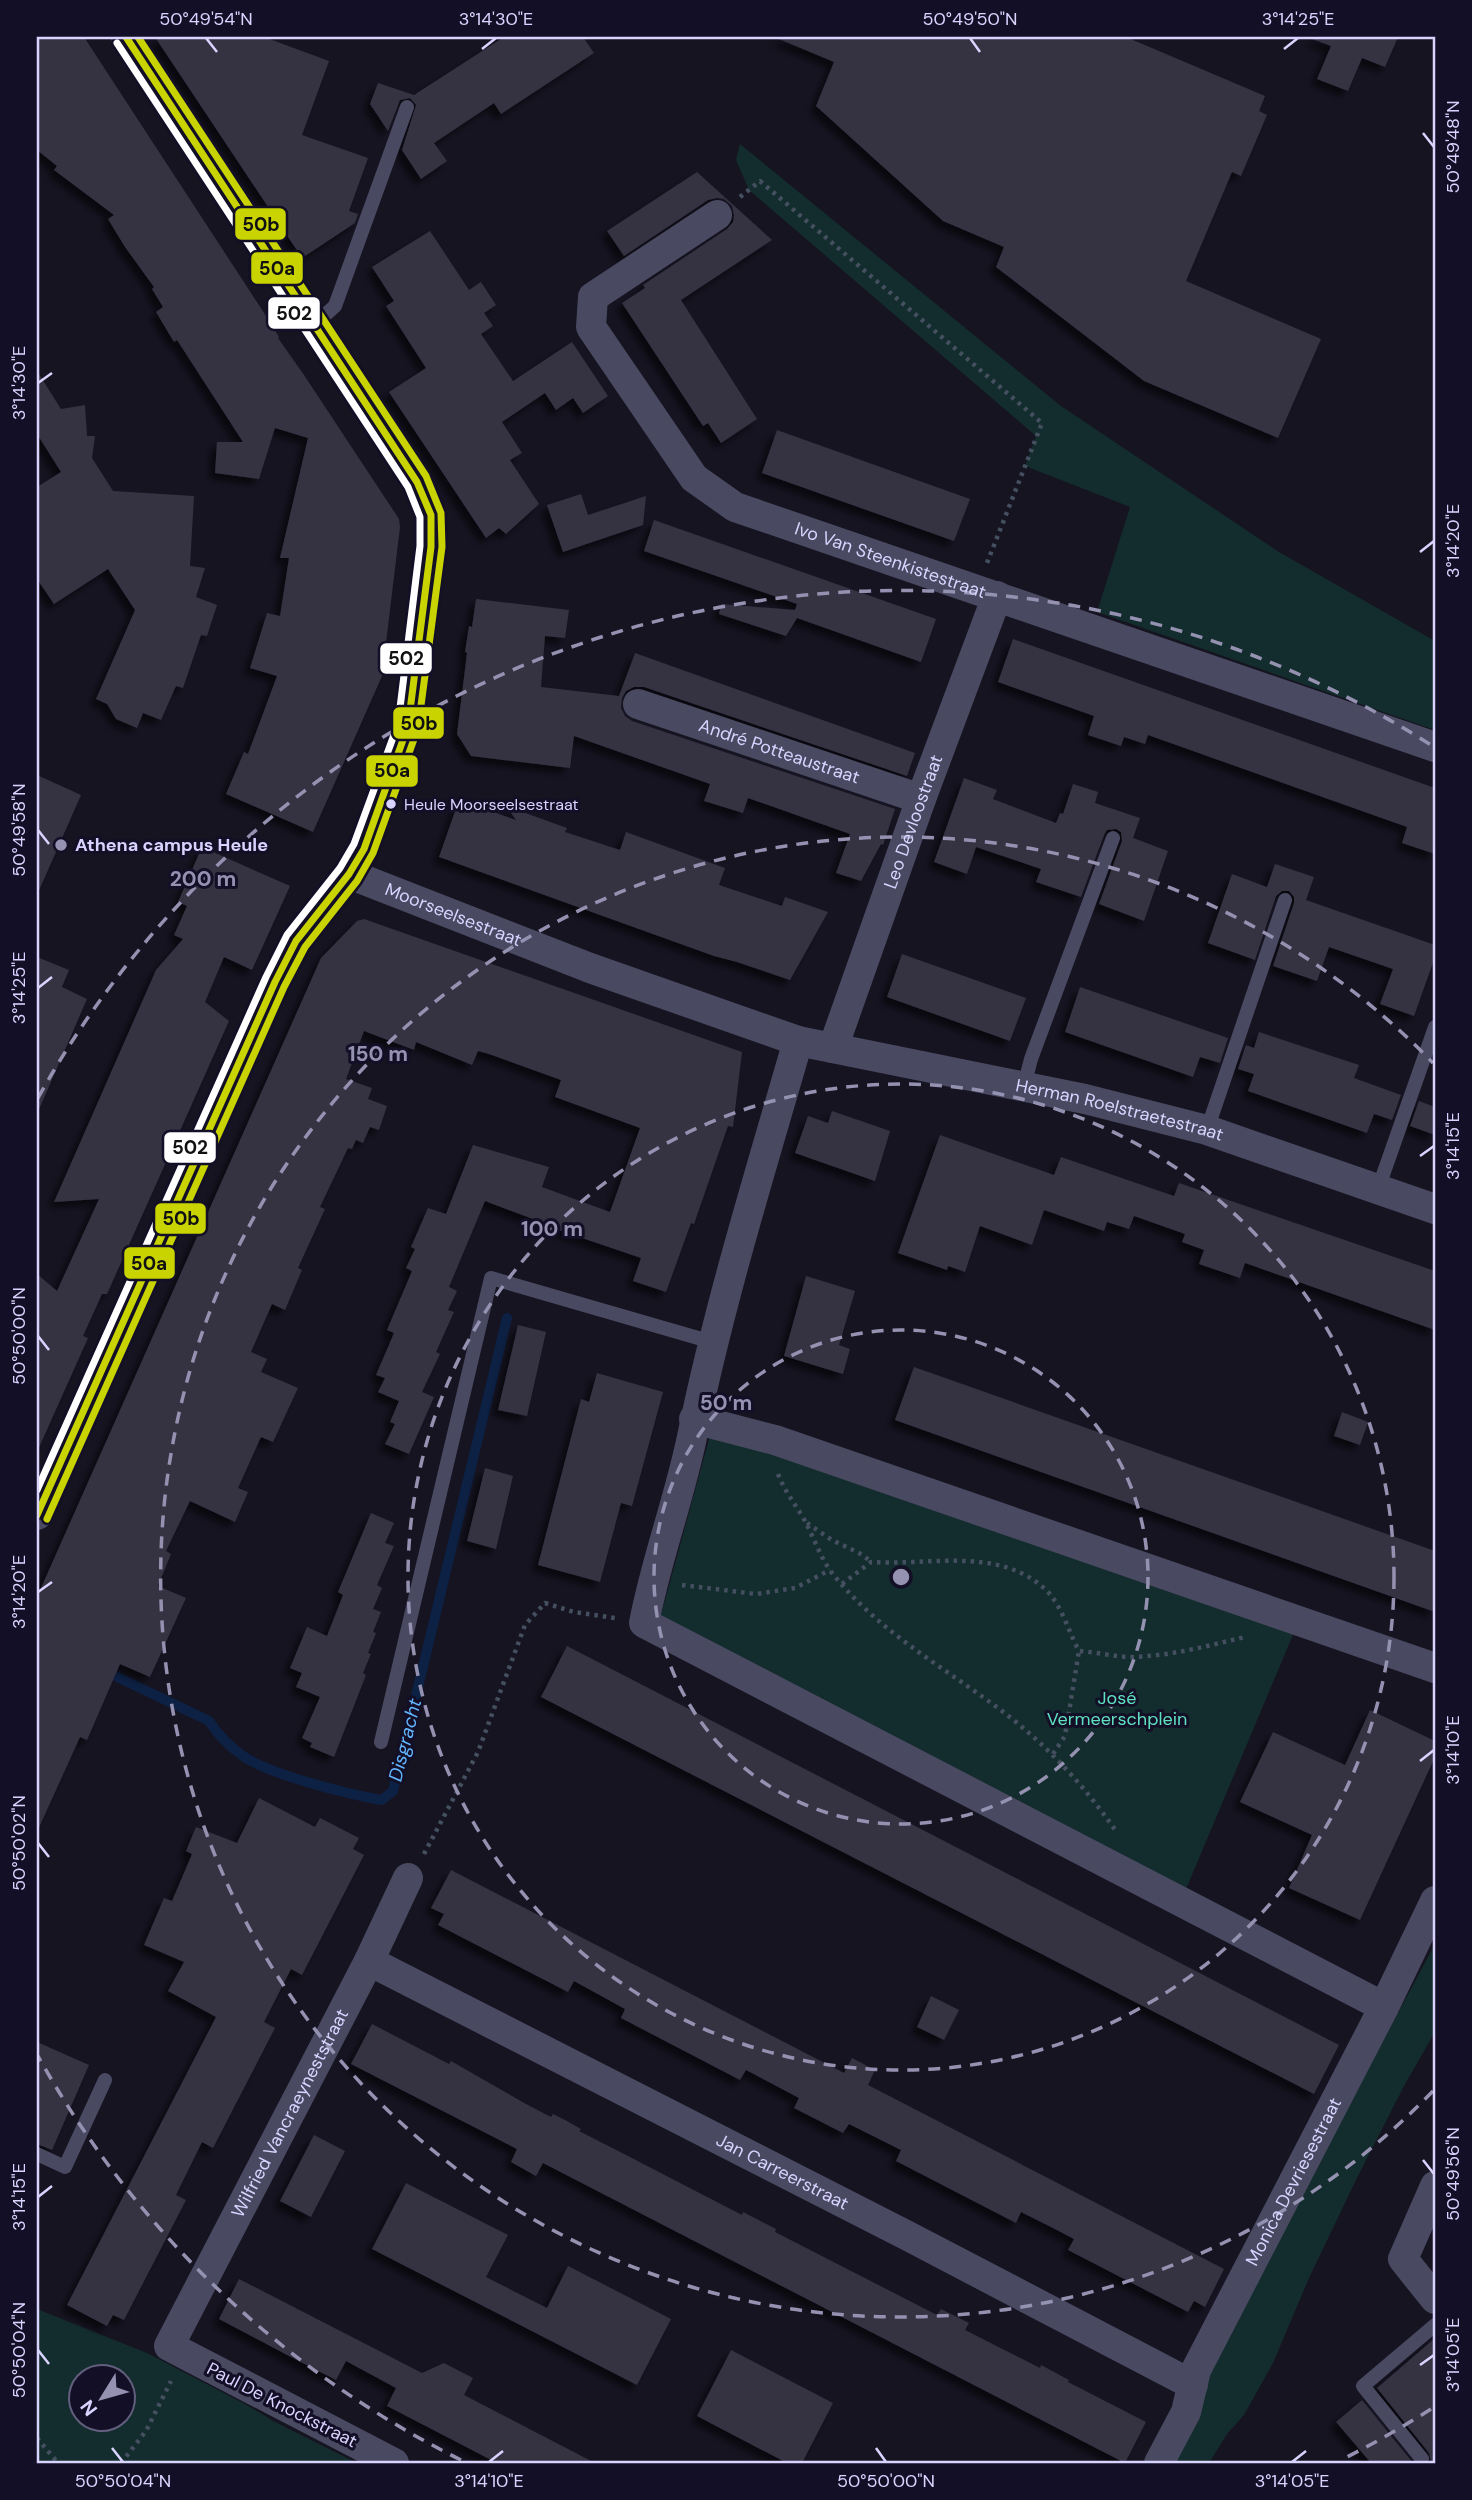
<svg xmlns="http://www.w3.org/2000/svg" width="1472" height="2500" font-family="'DM Sans',sans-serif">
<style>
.green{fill:#132c2d;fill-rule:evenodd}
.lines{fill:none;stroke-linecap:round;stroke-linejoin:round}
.stream{stroke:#0d2144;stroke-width:10}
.building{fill:#343243;filter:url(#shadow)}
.path{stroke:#44505f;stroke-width:4.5;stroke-dasharray:3.5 5;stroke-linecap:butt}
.lane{stroke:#4a4962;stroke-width:14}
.street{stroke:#4a4962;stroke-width:30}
.bus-1-casing{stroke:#130f26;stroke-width:12}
.bus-2-casing{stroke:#130f26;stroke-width:12}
.bus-3-casing{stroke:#130f26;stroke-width:12}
.bus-1{stroke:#c8d300;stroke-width:7}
.bus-2{stroke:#c8d300;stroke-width:7}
.bus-3{stroke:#fff;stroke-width:7}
.ticks{fill:none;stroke:#d9d4ff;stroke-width:2.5}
.ring{fill:none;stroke:#9591b1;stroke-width:3.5;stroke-dasharray:12 9}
.bus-dot{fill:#d9d4ff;stroke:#130f26;stroke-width:2.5}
.poi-dot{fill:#9591b1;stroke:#130f26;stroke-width:2.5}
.labels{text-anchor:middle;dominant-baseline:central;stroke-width:6;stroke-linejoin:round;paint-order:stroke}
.bus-label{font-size:16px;fill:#d9d4ff;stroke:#130f26;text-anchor:start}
.street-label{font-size:18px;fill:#d9d4ff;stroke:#130f26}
.poi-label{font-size:18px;font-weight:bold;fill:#d9d4ff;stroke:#130f26;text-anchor:start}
.park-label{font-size:18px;fill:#5fe0c0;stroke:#130f26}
.water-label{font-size:19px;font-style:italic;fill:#62b6ff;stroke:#130f26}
.centre{fill:#9591b1;stroke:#130f26;stroke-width:3.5}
.ring-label{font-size:21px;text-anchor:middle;font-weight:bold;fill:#9591b1;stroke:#130f26;stroke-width:6;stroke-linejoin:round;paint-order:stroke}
.line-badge{stroke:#130f26;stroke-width:2.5}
.pale-badge-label{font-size:19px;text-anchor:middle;font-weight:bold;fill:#111}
.neatline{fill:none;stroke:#d9d4ff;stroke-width:2.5}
.ticks-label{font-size:18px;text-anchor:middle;fill:#d9d4ff}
</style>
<defs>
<filter id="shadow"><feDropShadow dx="-6" dy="6" stdDeviation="3.5" flood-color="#0009"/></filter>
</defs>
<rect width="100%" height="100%" fill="#161421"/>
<path class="green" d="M740,144L1061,406L1279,552L1435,641V730L1097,612L1130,507L1025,466L1036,436L749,190L736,160Z
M711,1432L1295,1630L1184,1894L659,1622Z
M1435,1944V2032L1404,2086L1357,2178L1309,2278L1273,2363L1244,2415L1227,2434L1209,2463H1175C1190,2436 1203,2411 1207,2380L1339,2123Z
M37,2309L147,2353L247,2405L273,2421L357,2463H37ZM80,2378H122V2420H80Z"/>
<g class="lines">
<path class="stream" d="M105,1671L209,1721C218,1735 229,1746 243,1756C271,1775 347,1794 382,1800L393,1791L507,1318"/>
</g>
<path class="building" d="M37,37H84L268,319L279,337L278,338L304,375L399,519L400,527L382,676L313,832L226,794L244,752L248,754L277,676L250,668L267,613L280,616L289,558H280L308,438L275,428L259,479L215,473L217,442H243L177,340L174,342L156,312L163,307L152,289L154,287L125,247L108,219L114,215L54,170L57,166L37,150Z
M155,37H264L329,61L302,135L368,158L349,211L358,214L355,223L302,258Z
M504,37H583L594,53L501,114L494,103L434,143L447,161L421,179L402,150L416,105L410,98L400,100L388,131L370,104L378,83L414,95Z
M774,37H1126L1265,96L1259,111L1267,115L1241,176L1232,172L1186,281L1321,339L1278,438L1144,381L996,267L1004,247L943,221L816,106L834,62Z
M1313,37H1398L1385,67L1362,58L1348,91L1317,79L1331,46L1312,39Z
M697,172L772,240L681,300L757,419L721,443L708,423L703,426L622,303L645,288L643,285L727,229L733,222L734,215L732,206L724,199L717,198L708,200L624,256L607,231Z
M430,231L469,290L481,282L496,305L484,313L493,326L481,334L513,381L572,342L608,396L583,413L573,398L556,410L545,393L502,422L522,453L510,460L539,504L506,534L499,528L486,538L389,392L426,368L386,306L394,301L372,267Z
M37,371L61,409L85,405L87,436H95L92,458L113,491L194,496L190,566L205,568L196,597L217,605L207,636L201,635L183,688L176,686L161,720L143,713L137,728L116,719L107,704L96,699L135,610L108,569L54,604L37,579V487L61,472L37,434Z
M777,430L970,499L954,541L762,473Z
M581,494L588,515L646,496L643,525L563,552L547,505Z
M654,520L936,619L921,662L797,618L786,636L719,614L721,604L795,610L797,604L644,551Z
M476,599L569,610L565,638L545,636L541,687L619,696L635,653L915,753L907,776L644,687H634L626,691L622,698L621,708L625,716L632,721L895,809L883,845L881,844L861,881L836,873L850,834L748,798L743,813L704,801L710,784L574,736L570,768L471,756L457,734L467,653L465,652L469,626L472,627Z
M1013,639L1435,788V854L1402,843L1407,827L1148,735L1145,744L1124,737L1121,746L1088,735L1094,716L998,682Z
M37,775L81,795L37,895Z
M964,778L997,790L993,799L1056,823L1060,813L1063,814L1073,784L1098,792L1095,803L1140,818L1133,838L1168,851L1144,921L1099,904L1122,841L1121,832L1116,829L1107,830L1104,835L1081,897L1036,882L1041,869L976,847L967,874L934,862Z
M459,800L516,820L506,806L567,828L565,832L620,850L626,832L725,868L719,885L782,906L785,897L828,912L790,980L737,962L714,956L439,857Z
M202,847L290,886L252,970L224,957L205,1002L229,1021L107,1294H102L83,1336L88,1338L37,1452V1274L57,1291L99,1199L54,1202L156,970L183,939L174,935L187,906L178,902Z
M1275,864L1314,877L1306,900L1435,945V957L1414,1016L1380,1004L1393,969L1329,947L1317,981L1273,966L1294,903V897L1289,891H1282L1276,896L1255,960L1208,943L1232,874L1267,887Z
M364,919L742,1052L733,1127L728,1126L694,1224L691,1223L666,1292L633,1281L641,1258L532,1221L533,1219L485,1201L449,1287L457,1291L448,1310L454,1312L436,1352L440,1354L422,1392L434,1397L409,1454L385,1444L395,1424L390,1422L399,1401L378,1392L385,1378L376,1375L394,1333L387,1330L412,1271L406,1268L415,1249L411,1247L428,1208L446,1214L473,1145L549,1167L542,1187L610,1212L640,1128L555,1097L561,1080L489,1054L478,1051L472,1065L416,1042L414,1050L364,1031L346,1079L372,1088L368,1099L387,1106L379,1130L370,1127L363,1143L356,1140L352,1149L348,1148L320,1207L325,1209L298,1268L302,1270L285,1310L272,1304L251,1352L267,1359L261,1372L298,1388L273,1442L261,1437L238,1488L248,1492L235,1522L190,1501L166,1551L171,1554L158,1586L186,1598L150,1677L120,1664L87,1740L80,1737L37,1832V1597L321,958L357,921Z
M902,954L1026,998L1010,1041L887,997Z
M37,957L69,970L62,987L87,999L37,1114Z
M1080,987L1228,1038L1220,1063L1200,1057L1193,1077L1065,1032Z
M1259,1032L1359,1065L1354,1078L1401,1095L1392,1120L1374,1114L1367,1133L1248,1091L1254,1074L1238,1069L1246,1045L1254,1048Z
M1419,1101L1435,1107V1135L1410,1126Z
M832,1111L890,1131L875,1181L795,1153L808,1116L828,1123Z
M940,1135L1054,1175L1061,1157L1174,1196L1179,1183L1435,1271V1330L1245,1263L1240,1278L1199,1264L1204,1250L1182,1242L1185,1234L1134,1216L1129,1229L1107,1222L1104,1231L1044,1210L1032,1245L980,1226L965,1272L948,1266L947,1270L898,1253Z
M806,1276L855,1291L839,1345L850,1349L843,1374L784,1356Z
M518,1325L546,1332L527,1416L498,1410Z
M914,1367L1435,1551V1612L895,1420Z
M597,1373L663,1392L632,1506L621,1503L600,1582L538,1565L581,1399L589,1402Z
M1342,1412L1368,1422L1360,1445L1334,1436Z
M485,1468L513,1476L496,1549L467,1541Z
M371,1513L394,1523L385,1543L394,1546L377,1585L382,1588L373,1609L381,1612L373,1632L376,1633L368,1653L371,1654L363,1673L366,1675L334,1757L310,1747L312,1743L302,1738L320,1697L296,1687L302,1673L290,1668L307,1627L327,1636L343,1595L338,1592Z
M567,1646L1339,2045L1314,2094L541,1697Z
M1370,1710L1435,1741V1757L1360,1920L1289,1888L1312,1835L1240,1802L1273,1732L1345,1765Z
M259,1798L315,1827L320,1818L359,1838L353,1849L364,1855L302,1975L291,1969L264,2022L275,2028L213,2148L202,2142L176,2195L186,2200L124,2320L113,2315L107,2326L67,2305L216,2017L168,1991L184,1962L144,1945L164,1898L172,1901L192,1854L186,1851L196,1827L237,1843Z
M451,1870L844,2073L852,2058L875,2070L868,2085L1224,2269L1205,2307L1194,2301L1188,2312L1068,2250L1074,2239L1051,2227L1021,2212L1016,2223L896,2161L901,2150L849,2124L843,2133L794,2108L799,2098L746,2070L740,2080L621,2018L625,2009L574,1981L568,1992L438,1925L444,1914L431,1908Z
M931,1996L959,2010L944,2040L917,2027Z
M372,2024L449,2064L451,2061L526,2104L551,2117L553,2114L567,2121L581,2129L579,2131L626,2155L742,2215L743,2212L776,2229L775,2232L937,2315L941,2309L969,2323L965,2330L1040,2368L1041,2365L1069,2380L1068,2382L1146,2422L1125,2463L543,2163L536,2176L511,2162L517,2149L351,2064Z
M37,2042L89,2065L52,2150L37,2144Z
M314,2135L345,2151L311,2217L280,2201Z
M406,2183L508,2235L486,2277L547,2308L568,2266L671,2319L637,2385L372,2249Z
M239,2279L422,2373L444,2363L473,2378L464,2395L595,2463H497L387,2406L396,2388L346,2361L336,2380L289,2356L219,2319Z
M1435,2338V2463H1431L1429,2453L1377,2388Z
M731,2350L833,2403L802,2463H787L697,2416Z
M1362,2400L1413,2463H1371L1336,2422Z"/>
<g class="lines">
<path class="path" d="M740,197L760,181L1042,423L987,563
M778,1474C785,1492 796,1505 805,1521C814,1538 820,1557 832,1573C877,1630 940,1665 998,1708C1044,1742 1083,1784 1116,1831
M807,1523L832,1540L863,1555L871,1562
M842,1584L871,1562C928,1566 998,1546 1045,1589C1062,1605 1068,1631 1079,1651C1095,1652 1111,1656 1127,1657C1167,1657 1207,1646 1245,1637
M682,1585L756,1594L795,1588L830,1570
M1053,1754L1065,1736L1079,1651
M424,1854L478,1752L525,1625L545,1603L574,1612L615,1618
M37,2438L58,2463
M121,2463L146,2431L171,2381"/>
<path class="lane" d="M315,324L335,306L407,107
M1024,1086L1031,1059L1113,838
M1207,1130L1285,900
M1378,1189L1435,1027
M381,1742L491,1278L712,1342
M37,2154L65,2167L105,2080
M1422,2459L1363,2386L1435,2325"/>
<g class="street">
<path id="s1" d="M717,215L593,297L591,327L694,478L735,507L1435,747"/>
<path id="s2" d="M638,704L921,799"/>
<path id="s3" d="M349,874L590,968L798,1041L1085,1099L1207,1130L1435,1209"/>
<path d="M798,1041C760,1173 719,1304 692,1437C679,1500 656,1560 644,1623L1384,2007"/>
<path id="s4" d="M833,1048L921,799L997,596"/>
<path d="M694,1419L775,1440L1435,1668"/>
<path d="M37,1515L275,982L296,941L349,874L364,849L408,726L431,547V515L417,482L126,37"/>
<path id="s5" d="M369,1961L908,2236L1193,2385"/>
<path d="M1435,2186L1403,2259L1435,2299"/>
<path id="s6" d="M394,2463L169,2346L369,1961L408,1878"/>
<path id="s7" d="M1159,2463L1186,2412L1196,2370L1384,2007L1435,1901"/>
</g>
<defs>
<path id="bus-1" d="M37,1515L275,982L296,941L349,874L364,849L408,726L431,547V515L417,482L126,37"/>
<path id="bus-2" d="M47,1519L284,987L305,947L357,881L373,853L418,728L442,547L441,513L426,476L138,37"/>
<path id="bus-3" d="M37,1490L266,977L287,935L340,868L354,844L398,724L420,546V517L408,487L117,43"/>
</defs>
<use href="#bus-1" class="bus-1-casing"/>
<use href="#bus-2" class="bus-2-casing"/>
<use href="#bus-3" class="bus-3-casing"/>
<use href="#bus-1" class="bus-1"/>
<use href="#bus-2" class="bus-2"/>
<use href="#bus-3" class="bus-3"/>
</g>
<path class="ticks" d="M206,38L217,52M970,38L980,52M482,49L496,38M1284,49L1298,38M1423,133L1434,147M38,383L52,373M1420,552L1434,541M38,830L49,844M38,988L52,977M1420,1156L1434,1146M38,1336L49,1350M38,1592L52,1582M1420,1761L1434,1750M38,1843L49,1857M1423,2160L1434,2174M38,2197L52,2186M38,2350L49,2364M1420,2365L1434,2355M112,2448L123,2462M876,2448L886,2462M489,2462L503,2451M1292,2462L1306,2451"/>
<g class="ring">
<circle cx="901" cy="1577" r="247"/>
<circle cx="901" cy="1577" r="493"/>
<path d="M1433 2091A740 740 0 1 1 1433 1063"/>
<path d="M1431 2409A987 987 0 0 1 1341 2460M461 2460A987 987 0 0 1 38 2056M38 1098A987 987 0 0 1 1431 745"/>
</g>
<circle class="bus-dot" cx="391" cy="804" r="6"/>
<circle class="poi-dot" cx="61" cy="845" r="7"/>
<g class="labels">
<g class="bus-label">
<text x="404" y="804">Heule Moorseelsestraat</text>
</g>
<g class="street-label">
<text stroke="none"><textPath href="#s1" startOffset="576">Ivo Van Steenkistestraat</textPath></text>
<text stroke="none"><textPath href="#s2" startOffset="149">André Potteaustraat</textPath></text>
<text stroke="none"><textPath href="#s4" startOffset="240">Leo Devloostraat</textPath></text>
<text stroke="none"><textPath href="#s3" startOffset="112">Moorseelsestraat</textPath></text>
<text stroke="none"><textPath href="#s3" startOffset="808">Herman Roelstraetestraat</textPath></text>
<text stroke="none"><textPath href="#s6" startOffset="516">Wilfried Vancraeyneststraat</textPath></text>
<text stroke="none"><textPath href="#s5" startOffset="464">Jan Carreerstraat</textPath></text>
<text stroke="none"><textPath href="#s7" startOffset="313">Monica Devriesestraat</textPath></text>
<text transform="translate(282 2405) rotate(27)">Paul De Knockstraat</text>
</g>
<g class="poi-label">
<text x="75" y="845">Athena campus Heule</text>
</g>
<g class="park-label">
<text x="1117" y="1698">José<tspan x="1117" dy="21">Vermeerschplein</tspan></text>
</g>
<g class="water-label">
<text transform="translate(405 1740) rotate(-76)">Disgracht</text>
</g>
</g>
<circle cx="901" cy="1577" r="10" class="centre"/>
<g class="ring-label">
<text x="203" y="886">200 m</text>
<text x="378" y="1061">150 m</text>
<text x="552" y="1236">100 m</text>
<text x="726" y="1410">50 m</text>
</g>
<g class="line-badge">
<rect x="234" y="207" width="53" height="34" rx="7" fill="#c8d300"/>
<rect x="250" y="251" width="54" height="34" rx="7" fill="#c8d300"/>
<rect x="267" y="296" width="54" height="34" rx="7" fill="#fff"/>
<rect x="379" y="642" width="54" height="33" rx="7" fill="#fff"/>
<rect x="392" y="706" width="53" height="34" rx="7" fill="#c8d300"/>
<rect x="365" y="754" width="54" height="34" rx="7" fill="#c8d300"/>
<rect x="163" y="1131" width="54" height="33" rx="7" fill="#fff"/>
<rect x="154" y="1202" width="53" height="33" rx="7" fill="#c8d300"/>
<rect x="123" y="1246" width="53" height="34" rx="7" fill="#c8d300"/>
</g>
<g class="pale-badge-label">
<text x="261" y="231">50b</text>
<text x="277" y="275">50a</text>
<text x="294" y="320">502</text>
<text x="406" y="665">502</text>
<text x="419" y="730">50b</text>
<text x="392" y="777">50a</text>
<text x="190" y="1154">502</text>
<text x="181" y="1225">50b</text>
<text x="149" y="1270">50a</text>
</g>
<rect width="1472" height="2500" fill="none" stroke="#130f26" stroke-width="77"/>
<g transform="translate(102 2398) rotate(233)"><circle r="33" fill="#130f26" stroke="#625e7d" stroke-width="2"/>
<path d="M0-5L12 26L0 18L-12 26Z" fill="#9591b1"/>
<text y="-10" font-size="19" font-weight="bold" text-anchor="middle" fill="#d9d4ff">N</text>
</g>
<rect x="38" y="38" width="1396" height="2424" class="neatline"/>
<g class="ticks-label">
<text x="206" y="25">50°49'54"N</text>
<text x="496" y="25">3°14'30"E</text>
<text x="970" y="25">50°49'50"N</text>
<text x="1298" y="25">3°14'25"E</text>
<text transform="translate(1453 147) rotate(-90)" y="6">50°49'48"N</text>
<text transform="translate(19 383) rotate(-90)" y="6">3°14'30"E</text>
<text transform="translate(1453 541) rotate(-90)" y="6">3°14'20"E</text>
<text transform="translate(19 830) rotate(-90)" y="6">50°49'58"N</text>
<text transform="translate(19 988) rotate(-90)" y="6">3°14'25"E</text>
<text transform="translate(1453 1146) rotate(-90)" y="6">3°14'15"E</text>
<text transform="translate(19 1336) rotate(-90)" y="6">50°50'00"N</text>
<text transform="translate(19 1592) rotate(-90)" y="6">3°14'20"E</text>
<text transform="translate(1453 1750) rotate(-90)" y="6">3°14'10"E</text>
<text transform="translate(19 1843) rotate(-90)" y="6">50°50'02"N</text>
<text transform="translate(1453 2174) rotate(-90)" y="6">50°49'56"N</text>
<text transform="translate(19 2197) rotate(-90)" y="6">3°14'15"E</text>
<text transform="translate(19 2350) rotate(-90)" y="6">50°50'04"N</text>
<text transform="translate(1453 2355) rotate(-90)" y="6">3°14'05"E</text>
<text x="123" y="2487">50°50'04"N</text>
<text x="489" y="2487">3°14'10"E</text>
<text x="886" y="2487">50°50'00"N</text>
<text x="1292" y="2487">3°14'05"E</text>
</g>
</svg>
